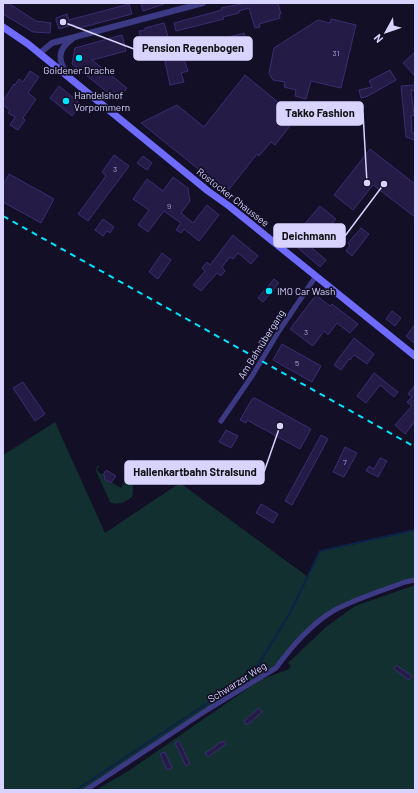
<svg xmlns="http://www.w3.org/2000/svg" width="418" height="793" font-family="Barlow,sans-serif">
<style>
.green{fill:#12302f}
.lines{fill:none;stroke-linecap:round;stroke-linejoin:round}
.stream{stroke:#0c2248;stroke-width:2}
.building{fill:#241b47;stroke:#3b2d73}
.minor{stroke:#3d3a85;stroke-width:5}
.tertiary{stroke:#3d3a85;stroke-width:6}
.secondary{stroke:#6f6bff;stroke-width:7}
.rail{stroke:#00e5ff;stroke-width:2;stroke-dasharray:6 5;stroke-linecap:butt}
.poi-dot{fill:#00e5ff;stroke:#130f26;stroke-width:1.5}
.labels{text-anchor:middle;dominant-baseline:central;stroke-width:3.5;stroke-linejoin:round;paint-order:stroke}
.number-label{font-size:8px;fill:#aca6d1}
.poi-label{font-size:10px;fill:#d9d4ff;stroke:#130f26;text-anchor:start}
.street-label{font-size:10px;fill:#d9d4ff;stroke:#130f26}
.leader{fill:none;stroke:#d9d4ff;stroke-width:1.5}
.callout-dot{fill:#d9d4ff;stroke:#130f26;stroke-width:1.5}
.callout{fill:#d9d4ff;stroke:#d9d4ff;stroke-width:1.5}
.callout-label{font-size:11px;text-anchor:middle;font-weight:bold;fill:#111}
</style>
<rect width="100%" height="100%" fill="#130f26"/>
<path class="green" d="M55,422L105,533L180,483L308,577L320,551L415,530V579L333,611L301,637L276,668L86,790H3V455Z
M97,466H99L97,471L104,476L103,479L111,484L112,483L121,488L127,478C134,482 134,491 132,497C126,502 117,506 110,502L96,471Z
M415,585V790H96L130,770L260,680L289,669L291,666L288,663L326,627L355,606Z"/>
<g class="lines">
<path class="stream" d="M76,790L253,673L290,613L320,551L415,530"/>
</g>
<path class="building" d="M3,3H8L36,21L51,23L50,33L33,32L3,14Z
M141,3H164V4L143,11Z
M246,3H278L281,14H279L280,18L259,24L260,27L255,28L249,8L239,11V13L223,17L224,19L176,31L174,23L222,10L221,8Z
M129,4L132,14L76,29L74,24L59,29L56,20V18L67,14L69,20Z
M331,19L356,25L341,88L311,81L306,99L295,96L296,90L284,87L285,82L273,80L269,73L274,48L318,20L330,23Z
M164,23L169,40L173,39L174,44L180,43L182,50L244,33L246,39L183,56L188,71L181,73L184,82L170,85L161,42L151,46L147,38L141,40L139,31L145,30V28Z
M122,35L126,51L92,60L127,88L117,100L72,64L75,48Z
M415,52V76L403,63Z
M390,70L396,80L368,96L361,98L359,90L372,87L369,81Z
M30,71L39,77L28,93L36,99L23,118L25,120L18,130L10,125L15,117L8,113L10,110L3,105V101L14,84L15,85L19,79L23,82Z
M245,75L284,107L286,105L290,108L288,110L297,117L275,145L271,142L259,156L257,154L227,192L141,123L177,105L204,127Z
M415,85V92L411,89L414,115L411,116L412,133L415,134V140L406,137L401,86Z
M59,86L81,104L72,116L50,98Z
M370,149L415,184V217L373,185L353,210L334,195Z
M114,155L129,166L88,221L78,214L106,176L102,172Z
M143,156L152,163L147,170L137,163Z
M9,174L54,199L41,223L3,202V185Z
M173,177L188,188L190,201L181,213L193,223L207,205L219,215L199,241L184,229L181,233L176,230L181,223L164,211L148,232L138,225L149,210L133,199L147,179L163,191Z
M320,206L336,219L312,248L326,260L320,267L290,241Z
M103,219L114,227L110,233L107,231L103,236L95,230Z
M361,228L369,234L352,256L346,251L350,245L348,243Z
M233,235L258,256L251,264L238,253L233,259L230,257L222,267L225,271L221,276L217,273L201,291L193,285L205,271L202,268L207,262L210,265Z
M162,253L171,260L158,279L149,272Z
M274,279L279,283L263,302L258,298Z
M316,295L330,306L332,304L358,324L350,333L337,323L328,335L324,331L313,346L290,329Z
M392,311L401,318L395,326L386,319Z
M415,325V344L406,336Z
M354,338L374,354L367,364L354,355L350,360L349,359L341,370L334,365Z
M282,344L321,366L312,382L273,360Z
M374,373L398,392L394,397L380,385L366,403L357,396Z
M23,382L45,414L35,421L13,388Z
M415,385V421L405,434L395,425L412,406L407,402L412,397L408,394Z
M255,398L311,429L300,449L247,420L246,423L240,420L252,399Z
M226,430L238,436L231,448L219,442Z
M321,435L328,439L292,505L285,501Z
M345,447L357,453L344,477L333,472Z
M380,458L387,461L378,477L366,471L369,466L374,469Z
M106,470L116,476L111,483L104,479L105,476L103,475Z
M261,504L278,514L273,523L256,513Z
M396,665L412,676L409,680L394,669Z
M259,708L262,712L247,725L244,721Z
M179,741L190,764L186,766L175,743Z
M224,741L226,744L208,757L205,753L216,746V745L220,742V743Z
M165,752L172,768L167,770L160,754Z"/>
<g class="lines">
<path class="minor" d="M221,421L252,376L279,331L316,276
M86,790L207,710L271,671L276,668C292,646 310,625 333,611C355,599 381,591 405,582L415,580"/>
<path class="tertiary" d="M40,53L52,43L203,3
M67,74C58,60 57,50 72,39"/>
<path class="secondary" d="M3,27L28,44L208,191L229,206L415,356"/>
<path class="rail" d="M3,216L415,447"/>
</g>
<g class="poi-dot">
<circle cx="79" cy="58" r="4"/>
<circle cx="66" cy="101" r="4"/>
<circle cx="269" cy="291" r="4"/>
</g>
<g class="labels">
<g class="number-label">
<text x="336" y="53">31</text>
<text x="115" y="169">3</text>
<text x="169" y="206">9</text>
<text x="306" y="332">3</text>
<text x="297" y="363">5</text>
<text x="345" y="462">7</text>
</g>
<g class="poi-label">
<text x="79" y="70" text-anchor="middle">Goldener Drache</text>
<text x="74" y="95">Handelshof<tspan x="74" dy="12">Vorpommern</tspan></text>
<text x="277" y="291">IMO Car Wash</text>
</g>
<g class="street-label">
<text transform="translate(233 197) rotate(38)">Rostocker Chaussee</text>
<text transform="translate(261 344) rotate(-58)">Am Bahnübergang</text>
<text transform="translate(237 682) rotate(-32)">Schwarzer Weg</text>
</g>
</g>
<path class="leader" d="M63 22L134 49M367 183L363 113M384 184L345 236M280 426L264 472"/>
<g class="callout-dot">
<circle cx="63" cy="22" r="4"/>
<circle cx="367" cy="183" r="4"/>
<circle cx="384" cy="184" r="4"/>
<circle cx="280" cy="426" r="4"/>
</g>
<g class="callout">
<rect x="134" y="37" width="118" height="23" rx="4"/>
<rect x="277" y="102" width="86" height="23" rx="4"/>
<rect x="274" y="224" width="71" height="23" rx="4"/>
<rect x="125" y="461" width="139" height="23" rx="4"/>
</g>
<g class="callout-label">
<text x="193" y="52">Pension Regenbogen</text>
<text x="320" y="117">Takko Fashion</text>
<text x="309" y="240">Deichmann</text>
<text x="195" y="476">Hallenkartbahn Stralsund</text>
</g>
<rect width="418" height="793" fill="none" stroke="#d9d4ff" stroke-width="8"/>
<g transform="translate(386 32) rotate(230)" stroke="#130f26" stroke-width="3" paint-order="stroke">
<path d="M0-3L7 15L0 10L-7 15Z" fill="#d9d4ff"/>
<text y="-6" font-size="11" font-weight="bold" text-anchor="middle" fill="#d9d4ff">N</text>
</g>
</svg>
